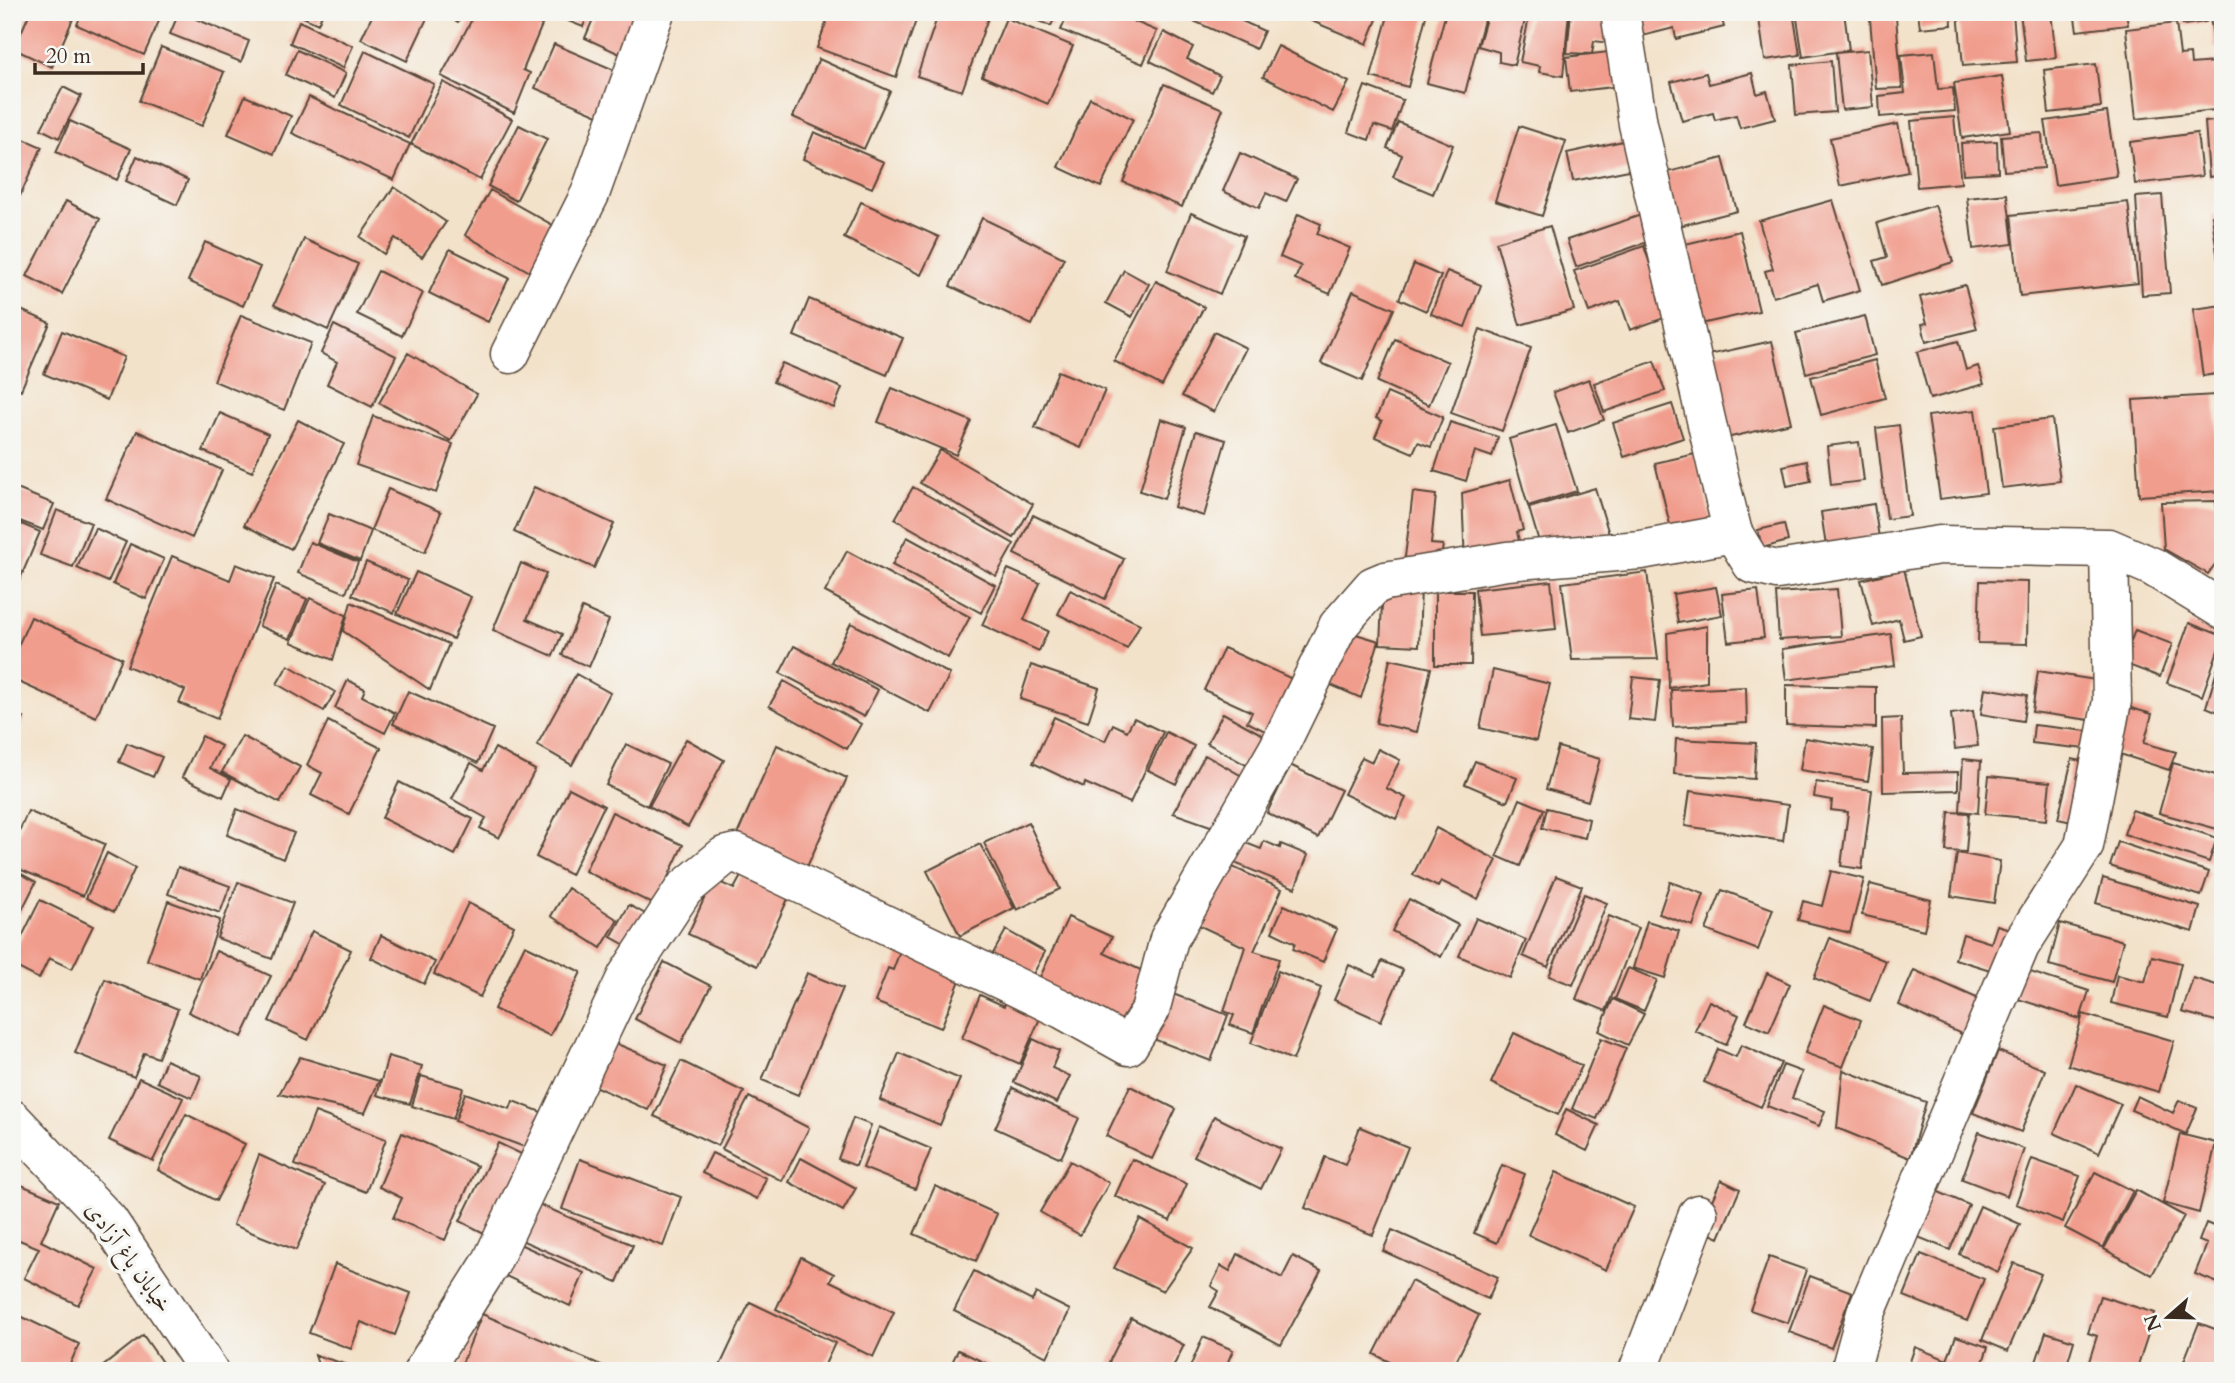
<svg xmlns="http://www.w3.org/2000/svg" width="2235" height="1383" font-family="Cardo,Amiri,serif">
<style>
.building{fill:#f19d8d}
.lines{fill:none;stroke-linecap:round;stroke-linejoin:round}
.minor-casing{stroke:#574638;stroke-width:41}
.minor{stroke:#fff;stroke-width:38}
.labels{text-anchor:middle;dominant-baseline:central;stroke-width:7;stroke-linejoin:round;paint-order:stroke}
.street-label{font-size:23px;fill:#3b2a1e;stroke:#f6f6f2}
</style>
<rect width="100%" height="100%" fill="#f6f6f2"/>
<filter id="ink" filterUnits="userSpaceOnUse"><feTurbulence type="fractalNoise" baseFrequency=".0143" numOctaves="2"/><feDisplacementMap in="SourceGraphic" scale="14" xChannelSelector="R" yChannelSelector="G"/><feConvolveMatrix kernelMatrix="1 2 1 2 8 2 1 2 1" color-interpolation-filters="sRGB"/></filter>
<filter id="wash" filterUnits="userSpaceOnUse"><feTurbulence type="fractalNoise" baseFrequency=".00686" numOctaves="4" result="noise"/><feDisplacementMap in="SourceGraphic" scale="28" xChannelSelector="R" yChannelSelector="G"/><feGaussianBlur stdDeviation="1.57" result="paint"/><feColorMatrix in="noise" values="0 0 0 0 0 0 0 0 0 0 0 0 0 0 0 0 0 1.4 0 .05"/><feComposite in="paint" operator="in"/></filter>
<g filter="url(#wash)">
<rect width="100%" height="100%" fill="#f3e2ca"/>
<g id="blocks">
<path class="building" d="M30,12H76L52,67L14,49Z
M82,12H163L144,55L77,25Z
M179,12L249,41L241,62L170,34Z
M292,12H323L318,24Z
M374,12H430L407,61L361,39Z
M438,12H463L458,22Z
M476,12H513L542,25L523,70L530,73L514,113L441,76Z
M546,12H589L583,27Z
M596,12H643L624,56L585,38Z
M830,12H919L896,77L817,48Z
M939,12H982L989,15L962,91L917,76Z
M1016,12H1057L1051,26Z
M1069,12H1112L1157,31L1143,64L1061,30Z
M1189,12H1235L1233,17L1264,31L1256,49L1187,18Z
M1290,12H1380L1367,44Z
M1389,12H1427L1408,87L1371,77Z
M1446,12H1486L1465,93L1427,83Z
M1488,12H1527L1514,65L1499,62V52L1478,46Z
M1530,12H1569L1563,76L1539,72L1540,66L1520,62Z
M1571,12H1612L1610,43L1594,41L1592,54L1567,53Z
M1632,12H1720L1724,27L1676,39L1674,28L1638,37Z
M1758,12H1793L1800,55L1765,60Z
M1796,12H1844L1849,50L1803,57Z
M1918,12H1951L1952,25L1920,28Z
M1958,12H2013L2017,62L1963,66Z
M2020,12H2051L2056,58L2026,61Z
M2074,12H2126L2128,25L2077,31Z
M2182,12H2204L2206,22L2183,25Z
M2209,12H2223V47L2215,48Z
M1896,17L1902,88L1876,89L1870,19Z
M1006,18L1073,46L1048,104L982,76Z
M299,21L353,46L343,68L290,43Z
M2176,23L2180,55L2190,54L2191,64L2215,62L2216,71H2223V109L2136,119L2126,29Z
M1164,32L1193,47L1187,59L1220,76L1212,92L1150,61Z
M554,44L619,72L600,116L535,88Z
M1278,46L1349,82L1333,112L1263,77Z
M161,47L224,72L202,126L139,101Z
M297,50L346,73L335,98L286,75Z
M1868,50L1873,107L1842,110L1836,53Z
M365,51L434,84L409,138L341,105Z
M1617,51L1621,86L1570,92L1566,57Z
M1934,52L1938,89L1953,88L1955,111L1880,117L1879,96L1905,93L1901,55Z
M819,59L890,91L864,149L793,117Z
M1831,61L1835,112L1796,115L1792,65Z
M2096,64L2101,107L2049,113L2044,70Z
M1706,73L1709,84L1752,73L1757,94L1767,91L1775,119L1740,128L1736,115L1715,120L1713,113L1682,121L1671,82Z
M2002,76L2010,131L1962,138L1954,83Z
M443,82L512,119L480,180L411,144Z
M1164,84L1223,109L1182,207L1123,182Z
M1365,86L1403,100L1392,131L1374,125L1369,140L1348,132Z
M63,87L81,96L59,138L41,129Z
M245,96L291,116L274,154L228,134Z
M309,97L410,144L394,180L292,133Z
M1090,98L1133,119L1101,187L1058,167Z
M2107,112L2117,176L2055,185L2045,121Z
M1954,117L1961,183L1917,187L1911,121Z
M2223,120V175L2209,177L2205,122Z
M70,121L131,149L117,180L56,152Z
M1398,122L1453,145L1433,194L1393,177L1402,155L1387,148Z
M1898,124L1908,172L1840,186L1830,138Z
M519,125L547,139L516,201L488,186Z
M1519,126L1566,141L1542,216L1495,201Z
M814,132L884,162L872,188L803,159Z
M2042,133L2044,168L2004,171L2001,136Z
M2197,133L2202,176L2135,184L2130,142Z
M12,134L42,147L20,196L12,193Z
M1623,141L1629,170L1573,181L1567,153Z
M1997,141L1998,172L1963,174L1961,143Z
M1240,153L1297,179L1286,202L1266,193L1259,208L1223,191Z
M137,156L188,180L177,205L126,181Z
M1723,158L1737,211L1675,227L1661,174Z
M394,187L446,222L422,257L395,238L384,254L360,237Z
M490,190L556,227L530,272L465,235Z
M2007,194L2013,244L1973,249L1967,198Z
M2162,195L2170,293L2142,295L2136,197Z
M1833,200L1860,290L1823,301L1818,284L1773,297L1765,271L1773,269L1759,221Z
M66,201L100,219L62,294L27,276Z
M861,202L939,237L921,275L844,238Z
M2128,202L2138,283L2020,296L2011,215Z
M1935,205L1953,262L1882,285L1874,261L1887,257L1877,223Z
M1191,213L1244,236L1220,294L1167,271Z
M1298,214L1321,224L1317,234L1350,248L1330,294L1295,279L1301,266L1280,257Z
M1644,214L1653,240L1576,267L1567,240Z
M2223,214V283H2221L2212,216Z
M982,218L1064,258L1032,325L950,286Z
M1550,226L1574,310L1520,325L1496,242Z
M1740,231L1759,311L1696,325L1677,246Z
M304,239L358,264L328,330L274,305Z
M205,242L260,267L243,306L188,281Z
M1644,246L1667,317L1630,330L1620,301L1589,312L1574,271Z
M450,249L509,278L488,322L429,293Z
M1414,264L1441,276L1426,311L1399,299Z
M1124,270L1149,284L1132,317L1106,303Z
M378,271L423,293L402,336L357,314Z
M1447,271L1481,285L1465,327L1431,314Z
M1156,281L1204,307L1162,386L1114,361Z
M1965,285L1977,329L1926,342L1922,324L1927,323L1920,297Z
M1353,291L1394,309L1362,381L1321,363Z
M809,299L903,338L887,375L794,336Z
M2223,305V373L2203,376L2193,309Z
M12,306L50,323L21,390L12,386Z
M241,315L311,343L284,410L214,381Z
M1865,316L1875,355L1806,373L1796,333Z
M334,325L396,356L372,407L327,384L337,362L321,353Z
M1480,329L1531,348L1502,431L1451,413Z
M62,331L124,357L107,400L44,374Z
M1214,332L1246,348L1214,412L1182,396Z
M1395,339L1448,362L1429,405L1377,382Z
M1772,341L1791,423L1722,439L1704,356Z
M1958,341L1966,370L1978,366L1984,384L1930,399L1917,352Z
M408,353L477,394L451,441L379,403Z
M1875,360L1885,398L1821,415L1811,377Z
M1654,361L1665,391L1604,412L1594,383Z
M782,363L842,388L834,408L773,382Z
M1058,371L1105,390L1081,448L1035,428Z
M1589,379L1604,420L1568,433L1553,392Z
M892,388L971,421L956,455L878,422Z
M1387,393L1443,417L1431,447L1418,442L1413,453L1375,437L1382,421L1376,418Z
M2215,395L2221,491L2139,496L2133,400Z
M1672,404L1683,438L1624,457L1613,423Z
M1975,410L1986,493L1940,499L1928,416Z
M220,413L268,434L252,472L203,451Z
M373,416L453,444L436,493L356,465Z
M1161,419L1186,427L1164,499L1140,491Z
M2052,419L2060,481L2002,488L1994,426Z
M298,420L344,444L291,549L244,525Z
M1450,422L1498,437L1492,457L1475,451L1466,481L1434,471Z
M1556,425L1577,491L1528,506L1509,439Z
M1899,425L1910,516L1887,519L1876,428Z
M137,431L222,470L192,538L106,499Z
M1196,431L1226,440L1204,516L1174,507Z
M1859,442L1864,481L1831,485L1827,446Z
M940,450L1033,504L1014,538L920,483Z
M1695,454L1712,523L1672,533L1655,463Z
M1807,461L1811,481L1787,486L1783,466Z
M1510,480L1523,530L1517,532L1521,549L1465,563L1462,493Z
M12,487L54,504L43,530L12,518Z
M534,487L614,524L594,568L514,532Z
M913,487L1014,544L996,576L895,519Z
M1595,488L1609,534L1543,555L1529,508Z
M388,489L441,512L425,552L371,530Z
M1413,492L1436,495L1431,544L1443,545L1440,565L1403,573Z
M2216,501L2221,556L2208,574L2164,549L2161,502Z
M1874,504L1881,552L1828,560L1821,512Z
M57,510L91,523L73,567L40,555Z
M329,514L371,531L360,561L317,543Z
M1033,515L1124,559L1105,599L1014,554Z
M12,520L40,532L18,584L12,581Z
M1784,524L1788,541L1762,548L1758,530Z
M95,528L126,542L108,582L77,568Z
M907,537L995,585L981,613L892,565Z
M310,542L358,562L346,593L298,573Z
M130,544L164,559L146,599L113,584Z
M847,551L970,617L948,658L825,592Z
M172,556L230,580L236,564L274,579L217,719L179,703L185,690L127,666Z
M366,562L408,580L394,613L352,595Z
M521,563L546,574L527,619L562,634L553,656L493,630Z
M1008,569L1040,583L1024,620L1048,631L1039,651L982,625Z
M1904,569L1921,636L1904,640L1899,619L1873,626L1861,580Z
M416,572L471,597L453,639L397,614Z
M1647,572L1658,659L1572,660L1562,583Z
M1551,581L1556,629L1480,636L1475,589Z
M1980,581L2028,582L2027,644L1978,643Z
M1383,584L1421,586L1419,646L1380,644Z
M276,585L307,599L290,639L259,626Z
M1716,587L1722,615L1678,623L1673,594Z
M1837,589L1841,636L1779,640L1776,593Z
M1070,590L1140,624L1127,649L1058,614Z
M1758,590L1764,638L1728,642L1722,594Z
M1435,591H1472L1471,665H1435Z
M310,598L346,615L333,660L291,642Z
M351,602L449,644L430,690L343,631Z
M582,608L609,620L589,667L562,655Z
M31,617L122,658L96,717L12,679V659Z
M851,623L950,674L930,713L831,662Z
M2189,623L2223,636L2202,696L2167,683Z
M1707,626V682L1669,688L1667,633Z
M2135,630L2172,644L2160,677L2123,663Z
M1349,632L1379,641L1361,698L1324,682Z
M1891,634L1895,666L1786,680L1782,649Z
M794,646L878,690L864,717L780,673Z
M1224,648L1299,682L1275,736L1247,722L1252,712L1204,690Z
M1390,659L1431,668L1417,732L1376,723Z
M2219,664L2223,666V714L2206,707Z
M288,665L335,692L324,711L277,684Z
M1031,665L1099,688L1088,722L1020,699Z
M1493,670L1550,684L1536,741L1480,728Z
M2038,671L2096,680L2090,720L2032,712Z
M576,674L610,693L572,765L537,745Z
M1633,677L1660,680L1655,722L1628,719Z
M348,680L365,689L362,696L395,713L385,733L335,708Z
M784,681L861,724L847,749L769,706Z
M1786,685L1876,687V728L1786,725Z
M1746,687L1747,723L1673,727L1671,690Z
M1985,688L2027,695L2023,721L1981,714Z
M408,691L493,729L478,763L393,724Z
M2117,704L2152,714L2144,743L2176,752L2169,770L2114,752Z
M1973,711L1978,746L1955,749L1951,714Z
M12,713L24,718L12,743Z
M1223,713L1272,740L1255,770L1207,743Z
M1054,717L1105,741L1113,724L1127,731L1134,718L1163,732L1130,803L1085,783L1084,787L1033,763Z
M1901,718L1903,773L1958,772V790L1883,792L1882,719Z
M328,721L381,748L349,814L311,795L322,773L307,765Z
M2034,725L2095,732L2094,750L2032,743Z
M1166,732L1194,746L1176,784L1148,770Z
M202,736L221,746L210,768L231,779L223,797L182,777Z
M242,736L300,767L280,803L222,772Z
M1805,738L1873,749L1868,781L1800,770Z
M686,739L724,760L688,827L649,806Z
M1676,739L1756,743L1754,779L1674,774Z
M127,743L162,757L153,777L119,762Z
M626,744L668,764L647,806L606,785Z
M777,745L847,778L802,878L732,846Z
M1558,747L1600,759L1588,801L1546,789Z
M495,748L535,770L499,838L480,828L486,818L452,799L471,763L483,770Z
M1378,749L1400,760L1386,788L1406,798L1396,819L1344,794L1362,757L1372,762Z
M1205,755L1247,779L1219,829L1173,813Z
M1963,759L1981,761L1978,813L1960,811Z
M2072,759L2095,764L2081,824L2058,819Z
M1475,761L1517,778L1507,802L1465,784Z
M2173,763L2223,777V822L2221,830L2159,813Z
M1290,765L1341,790L1318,838L1267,813Z
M1989,776L2050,782L2046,820L1985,814Z
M399,782L473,819L455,855L382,818Z
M1816,782L1872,790L1862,869L1841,866L1848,812L1831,810L1832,800L1814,797Z
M569,788L604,806L571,875L536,857Z
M1690,791L1788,805L1783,841L1685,826Z
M1520,799L1544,809L1520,866L1497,856Z
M1547,808L1589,819L1585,838L1542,828Z
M237,809L294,833L283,859L227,835Z
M2132,810L2217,838L2209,862L2124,834Z
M28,811L105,844L83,896L12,866V848Z
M612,812L683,845L655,905L585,871Z
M1949,812L1969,813L1966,852L1946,851Z
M1028,822L1060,889L1017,910L984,843Z
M1436,828L1497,860L1478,899L1441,881L1438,887L1413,875Z
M1233,838L1261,849L1264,841L1280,848L1281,844L1308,855L1295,888L1225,859Z
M2118,842L2209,872L2201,896L2110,866Z
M980,844L1014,908L960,936L927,871Z
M107,853L135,868L114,912L86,898Z
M1957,853L2000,861L1994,903L1951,896Z
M1219,861L1282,889L1254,951L1279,959L1253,1033L1230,1025L1234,1015L1224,1011L1245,947L1192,922Z
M178,867L230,886L220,913L168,894Z
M12,869L36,882L20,914L12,910Z
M1831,871L1864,879L1850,933L1798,920L1803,901L1822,906Z
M741,876L788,899L757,966L688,934L713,879L734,889Z
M1556,876L1582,886L1548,967L1523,956Z
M2103,878L2200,907L2193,932L2096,903Z
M238,882L293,903L272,959L217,938Z
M1670,882L1704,894L1693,926L1659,914Z
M1870,884L1931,900L1924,930L1862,915Z
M568,888L618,920L601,948L551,916Z
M1722,890L1773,909L1758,950L1706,930Z
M1584,894L1607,903L1573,985L1549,976Z
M1409,899L1458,925L1441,957L1392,931Z
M40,900L93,926L72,969L49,958L39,979L12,965V957Z
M168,901L220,920L200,979L147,960Z
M468,903L514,926L480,997L434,974Z
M629,905L656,920L638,952L611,937Z
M1284,905L1337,929L1323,962L1293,949L1295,943L1272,932Z
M1609,916L1638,928L1606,1011L1576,999Z
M1068,917L1112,937L1104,953L1158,978L1132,1035L1034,990Z
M1476,918L1526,940L1510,978L1459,956Z
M1647,921L1679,931L1665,978L1633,968Z
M2060,923L2123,941L2112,982L2049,965Z
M1997,925L2016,931L2003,974L1955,959L1963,934L1991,943Z
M1006,930L1045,952L1030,980L990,959Z
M312,931L351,950L308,1040L269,1021Z
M381,935L435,962L424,984L371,958Z
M1830,938L1886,961L1870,1001L1814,978Z
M525,945L581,972L550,1036L494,1009Z
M216,951L271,976L242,1037L188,1012Z
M900,951L962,975L941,1028L875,1002L888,968L893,970Z
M2152,956L2181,963L2168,1017L2111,1003L2117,975L2145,982Z
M1382,961L1403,970L1381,1021L1334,1000L1349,965L1375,976Z
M664,962L711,986L681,1043L635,1019Z
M1628,968L1657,980L1644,1011L1615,999Z
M2018,968L2089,991L2080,1019L2009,996Z
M1914,970L1988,1003L1972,1039L1899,1005Z
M1278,971L1321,988L1293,1060L1251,1043Z
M807,973L843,988L798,1095L762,1080Z
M1767,973L1790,984L1769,1032L1746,1022Z
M2193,978L2223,987V1023L2182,1012Z
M105,979L178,1009L158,1058L144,1053L134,1077L75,1053Z
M1165,991L1228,1015L1211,1061L1148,1037Z
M980,995L1004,1006L1007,1001L1041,1016L1020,1064L962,1038Z
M1613,999L1644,1014L1628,1045L1599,1031Z
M1709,1001L1739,1015L1726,1045L1695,1031Z
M1824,1005L1861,1020L1843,1067L1805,1053Z
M2083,1014L2174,1041L2159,1092L2068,1065Z
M1514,1033L1582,1066L1558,1115L1491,1083Z
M603,1038L667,1065L648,1110L585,1082Z
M1601,1038L1626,1048L1597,1119L1572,1109Z
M1033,1039L1059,1051L1052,1068L1070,1076L1057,1103L1014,1082Z
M1741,1045L1781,1063L1761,1107L1704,1082L1718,1049L1736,1057Z
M1998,1051L2045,1070L2021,1132L1973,1113Z
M899,1053L960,1079L940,1125L880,1100Z
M388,1056L422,1066L410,1104L377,1095Z
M300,1057L379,1081L365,1113L279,1094Z
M166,1060L201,1076L192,1098L157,1082Z
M681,1061L744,1092L718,1146L654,1116Z
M1783,1065L1802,1072L1792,1098L1825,1111L1819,1126L1767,1106Z
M1843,1070L1926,1102L1910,1158L1837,1128Z
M421,1076L463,1088L453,1119L412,1106Z
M139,1078L183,1098L153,1161L109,1140Z
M2076,1084L2121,1104L2099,1153L2054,1133Z
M1130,1086L1176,1109L1152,1159L1106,1136Z
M1013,1088L1079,1118L1061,1158L995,1128Z
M465,1093L510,1109L513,1101L549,1115L535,1151L455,1121Z
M2137,1096L2173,1113L2179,1100L2197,1108L2186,1134L2131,1110Z
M749,1097L809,1128L782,1181L722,1149Z
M1566,1109L1599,1125L1587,1151L1555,1135Z
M315,1112L386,1139L366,1192L295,1165Z
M186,1114L245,1144L216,1201L158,1170Z
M1214,1116L1281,1149L1261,1189L1194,1156Z
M853,1118L871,1125L856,1166L838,1159Z
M879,1127L931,1149L915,1189L863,1168Z
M1360,1127L1408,1147L1373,1235L1305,1208L1325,1157L1345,1165Z
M1979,1132L2024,1149L2007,1196L1962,1179Z
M402,1133L477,1166L445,1240L393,1218L402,1198L379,1187Z
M2180,1134L2216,1143L2199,1213L2163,1203Z
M498,1143L536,1161L498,1240L460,1221Z
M712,1153L766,1178L757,1199L702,1173Z
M259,1155L325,1185L296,1250L233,1225Z
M801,1158L856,1188L843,1211L789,1182Z
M580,1159L681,1197L663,1246L562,1209Z
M1132,1159L1187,1184L1170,1221L1115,1196Z
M2032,1159L2080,1176L2063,1222L2016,1204Z
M1070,1161L1109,1183L1080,1235L1040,1212Z
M1502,1165L1525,1174L1497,1243L1474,1233Z
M1556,1172L1634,1207L1606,1270L1528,1235Z
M2095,1172L2133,1191L2103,1248L2065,1228Z
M1721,1180L1740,1189L1719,1238L1699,1229Z
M12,1181L59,1201L41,1241L97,1269L78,1305L24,1278L39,1248L12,1237Z
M935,1186L997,1214L976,1261L914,1234Z
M1927,1187L1969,1205L1950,1250L1908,1233Z
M2136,1190L2184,1216L2152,1275L2104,1249Z
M536,1203L633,1245L617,1282L521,1240Z
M1980,1206L2020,1224L1998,1272L1959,1254Z
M1140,1219L1193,1248L1163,1291L1114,1268Z
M2206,1223L2223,1230V1285L2195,1274L2207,1244L2199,1241Z
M1392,1230L1498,1277L1488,1299L1383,1251Z
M513,1241L584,1273L570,1306L499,1273Z
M1238,1254L1282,1278L1293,1256L1321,1271L1281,1345L1210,1307L1219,1291L1211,1286L1221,1266L1230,1271Z
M1921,1254L1984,1279L1967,1321L1904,1296Z
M801,1257L834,1274L830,1281L894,1312L873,1357L776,1309Z
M1769,1257L1806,1270L1788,1323L1750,1310Z
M2014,1263L2041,1274L2008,1351L1982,1340Z
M335,1264L411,1293L395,1335L361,1322L351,1349L309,1333Z
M974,1271L1032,1301L1036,1293L1070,1310L1047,1357L954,1311Z
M1810,1276L1852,1292L1831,1348L1789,1332Z
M1411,1281L1479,1315L1451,1371H1407L1374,1354Z
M2100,1296L2155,1313L2136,1371H2086L2097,1336L2088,1333Z
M750,1302L835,1343L822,1371L718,1370Z
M12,1312L79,1344L67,1371H12Z
M482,1314L615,1371H459Z
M1131,1318L1184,1345L1171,1371L1105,1370Z
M2199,1323L2223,1332V1371H2180Z
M2046,1332L2074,1341L2065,1371H2044L2034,1368Z
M143,1335L168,1371H97Z
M1956,1336L1988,1347L1980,1371L1907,1370L1915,1347L1947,1360Z
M1203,1337L1233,1350L1224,1371H1198L1190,1367Z
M958,1350L1002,1371H948Z
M315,1355L365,1370V1371H320Z"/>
</g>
</g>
<g filter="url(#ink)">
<use href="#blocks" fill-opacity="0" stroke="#574638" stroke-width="2"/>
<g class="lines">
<defs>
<path id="minor" d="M1620,12L1638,124L1721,485L1733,533L1752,564L1777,570L1940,545L2109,548L2153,567L2223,610
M510,354L590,194L655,12
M12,1119L108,1220L209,1371
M423,1371L491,1263L627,976L684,889L724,856L736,853L1062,1009L1128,1046L1150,1011L1169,939L1278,749L1338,626L1373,586L1385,581L1507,561L1641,550L1733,533
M1638,1371L1698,1214
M1850,1371L1866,1313L2020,946L2084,846L2112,701L2109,548"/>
</defs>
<use href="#minor" class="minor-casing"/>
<use href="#minor" class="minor"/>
</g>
</g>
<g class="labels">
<g class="street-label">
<text transform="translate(129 1257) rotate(54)">خیابان باغ آزادی</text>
</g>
</g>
<rect width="2235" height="1383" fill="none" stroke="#f6f6f2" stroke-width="42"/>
<g transform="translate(2168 1317) rotate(250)" stroke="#f6f6f2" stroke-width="5" paint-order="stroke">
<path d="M0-5L12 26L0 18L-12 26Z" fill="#3b2a1e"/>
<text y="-10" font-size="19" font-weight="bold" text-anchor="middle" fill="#3b2a1e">N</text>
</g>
<path d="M35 63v10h108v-10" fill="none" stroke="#3b2a1e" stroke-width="3.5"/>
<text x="46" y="63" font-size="21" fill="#3b2a1e" stroke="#f6f6f2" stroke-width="5" paint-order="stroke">20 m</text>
</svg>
